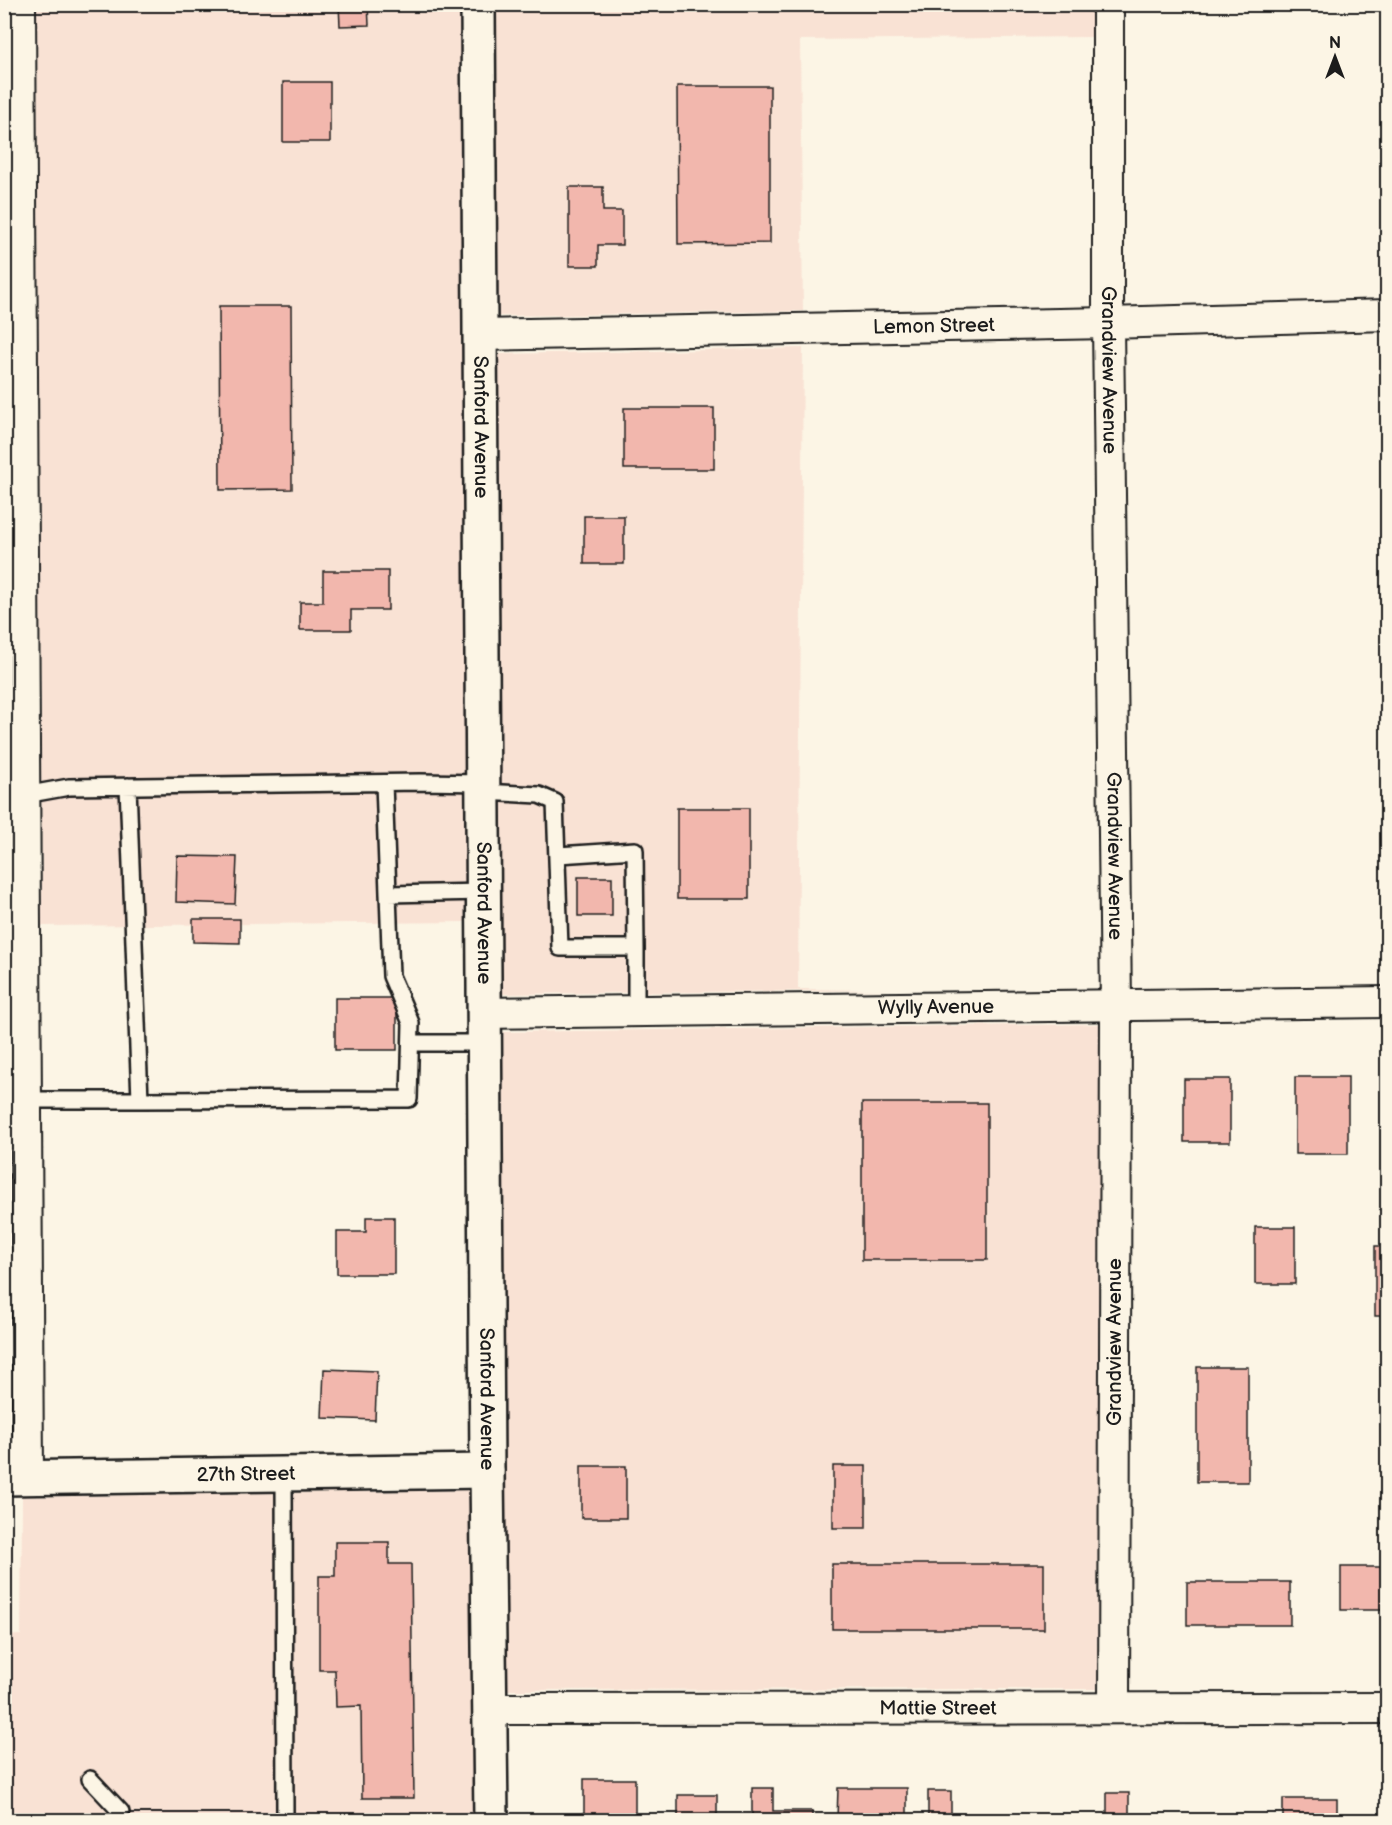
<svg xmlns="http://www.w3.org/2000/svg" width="1392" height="1825" font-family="'Balsamiq Sans',sans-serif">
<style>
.built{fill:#f9e2d4}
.building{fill:#f2b7ad;stroke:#1c1c1c;stroke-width:1.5}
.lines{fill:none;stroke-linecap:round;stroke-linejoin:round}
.lane-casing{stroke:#1c1c1c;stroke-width:20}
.street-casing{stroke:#1c1c1c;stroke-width:34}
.secondary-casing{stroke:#1c1c1c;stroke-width:38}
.lane{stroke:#fcf5e5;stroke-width:15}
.street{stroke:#fcf5e5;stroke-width:30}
.secondary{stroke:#fcf5e5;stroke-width:33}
.labels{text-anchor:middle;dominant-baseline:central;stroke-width:5;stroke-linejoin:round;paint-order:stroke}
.street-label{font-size:20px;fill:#1c1c1c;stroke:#fcf5e5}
</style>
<rect width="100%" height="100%" fill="#fcf5e5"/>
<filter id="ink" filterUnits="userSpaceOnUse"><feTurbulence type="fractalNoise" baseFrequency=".0167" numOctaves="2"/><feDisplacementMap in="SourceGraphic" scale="12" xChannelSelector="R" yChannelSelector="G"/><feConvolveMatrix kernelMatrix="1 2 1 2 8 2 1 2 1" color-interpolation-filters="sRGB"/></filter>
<g filter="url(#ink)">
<path class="built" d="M37,5H461L467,922L42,926Z
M494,5H1092V37L800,40L803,311L497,316Z
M803,348L798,989L889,990L501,994L498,354Z
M1100,1024L1097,1689L506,1690L501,1032Z
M470,1490L474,1820H5L4,1636L21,1635L22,1497Z"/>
<path class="building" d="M339,4H368L369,25L340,26Z
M283,82H330V142H283Z
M677,86H770V243L678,244Z
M569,187H603V211H622V245H598V266H569Z
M219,306H291L292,489L220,490Z
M624,408H714V469H624Z
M584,516H624V564H584Z
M323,571H388V610H351V630H300V602H323Z
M677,808H749V899H677Z
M177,856L237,857L235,904L176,902Z
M578,877H612V916H578Z
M193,919H240V943L193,942Z
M335,998H397V1050H335Z
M1383,1072H1388V1149H1383Z
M1295,1077H1348V1154H1295Z
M1184,1079H1230V1142H1184Z
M862,1103H987V1260H862Z
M366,1217H394V1274H337V1232H366Z
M1255,1227H1295V1284H1255Z
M1375,1246H1388V1316H1375Z
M1197,1367H1248V1482H1197Z
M324,1369L377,1371L375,1420L322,1418Z
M1383,1389H1388V1462H1383Z
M581,1466H626V1518H581Z
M833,1466H866V1528H833Z
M335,1542H389V1564H411L414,1798H362L361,1706L336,1707L335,1670H319V1576H335Z
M832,1564H1044V1629H832Z
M1341,1567H1388V1610H1341Z
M1187,1582H1290V1625H1187Z
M584,1779H635V1820H584Z
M752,1788H773V1811H812V1820H752Z
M838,1788H907V1820H837Z
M928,1791H951V1816H992V1820H928Z
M1107,1793H1129V1816H1163V1820H1107Z
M678,1795H717V1820H678Z
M1283,1799H1337V1820H1283Z
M1196,1816H1259V1820H1196Z
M1012,1818H1082V1820H1012Z"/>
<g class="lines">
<defs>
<path id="lane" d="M128,786L140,1100L409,1099L411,1023L391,976L384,783
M483,792L539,795L555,802L560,948H636L635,850L558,855
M25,795L69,787L420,782L483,783
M388,894L484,892
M636,948V1012
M411,1043H484
M26,1100H140
M4,1265L27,1268
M284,1474L285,1820
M90,1779L121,1812V1820"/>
<g id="street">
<path d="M20,4L28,1478"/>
<path id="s1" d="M1108,4V323L1116,1006L1114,1708"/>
<path id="s2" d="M481,335L1108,323L1388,315"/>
<path id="s3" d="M484,1013L1388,1002"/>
<path id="s4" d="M490,1709L1388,1708"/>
</g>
<g id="secondary">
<path id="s5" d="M478,4L487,1471L491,1820"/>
<path id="s6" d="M4,1478L487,1471"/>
</g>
</defs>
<use href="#lane" class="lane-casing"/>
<use href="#street" class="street-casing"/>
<use href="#secondary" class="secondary-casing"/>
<use href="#lane" class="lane"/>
<use href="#street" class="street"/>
<use href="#secondary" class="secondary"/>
</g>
</g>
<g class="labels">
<g class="street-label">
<text stroke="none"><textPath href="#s2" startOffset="453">Lemon Street</textPath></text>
<text stroke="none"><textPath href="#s1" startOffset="366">Grandview Avenue</textPath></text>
<text stroke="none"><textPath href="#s5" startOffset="423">Sanford Avenue</textPath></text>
<text stroke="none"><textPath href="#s1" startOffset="852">Grandview Avenue</textPath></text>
<text stroke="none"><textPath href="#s5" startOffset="909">Sanford Avenue</textPath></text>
<text stroke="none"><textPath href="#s3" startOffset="452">Wylly Avenue</textPath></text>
<text transform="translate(1115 1342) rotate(-90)">Grandview Avenue</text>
<text stroke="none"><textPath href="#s5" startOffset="1395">Sanford Avenue</textPath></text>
<text stroke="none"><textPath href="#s6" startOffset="242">27th Street</textPath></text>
<text stroke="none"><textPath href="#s4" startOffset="448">Mattie Street</textPath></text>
</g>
</g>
<rect width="1392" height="1825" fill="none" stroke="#fcf5e5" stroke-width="24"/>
<rect x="12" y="12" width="1368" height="1801" fill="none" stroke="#1c1c1c" stroke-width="2" filter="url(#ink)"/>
<g transform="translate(1335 57)" stroke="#fcf5e5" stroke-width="4.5" paint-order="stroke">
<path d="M0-4.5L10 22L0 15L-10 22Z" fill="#1c1c1c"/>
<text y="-9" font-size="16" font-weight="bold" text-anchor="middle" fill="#1c1c1c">N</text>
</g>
</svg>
